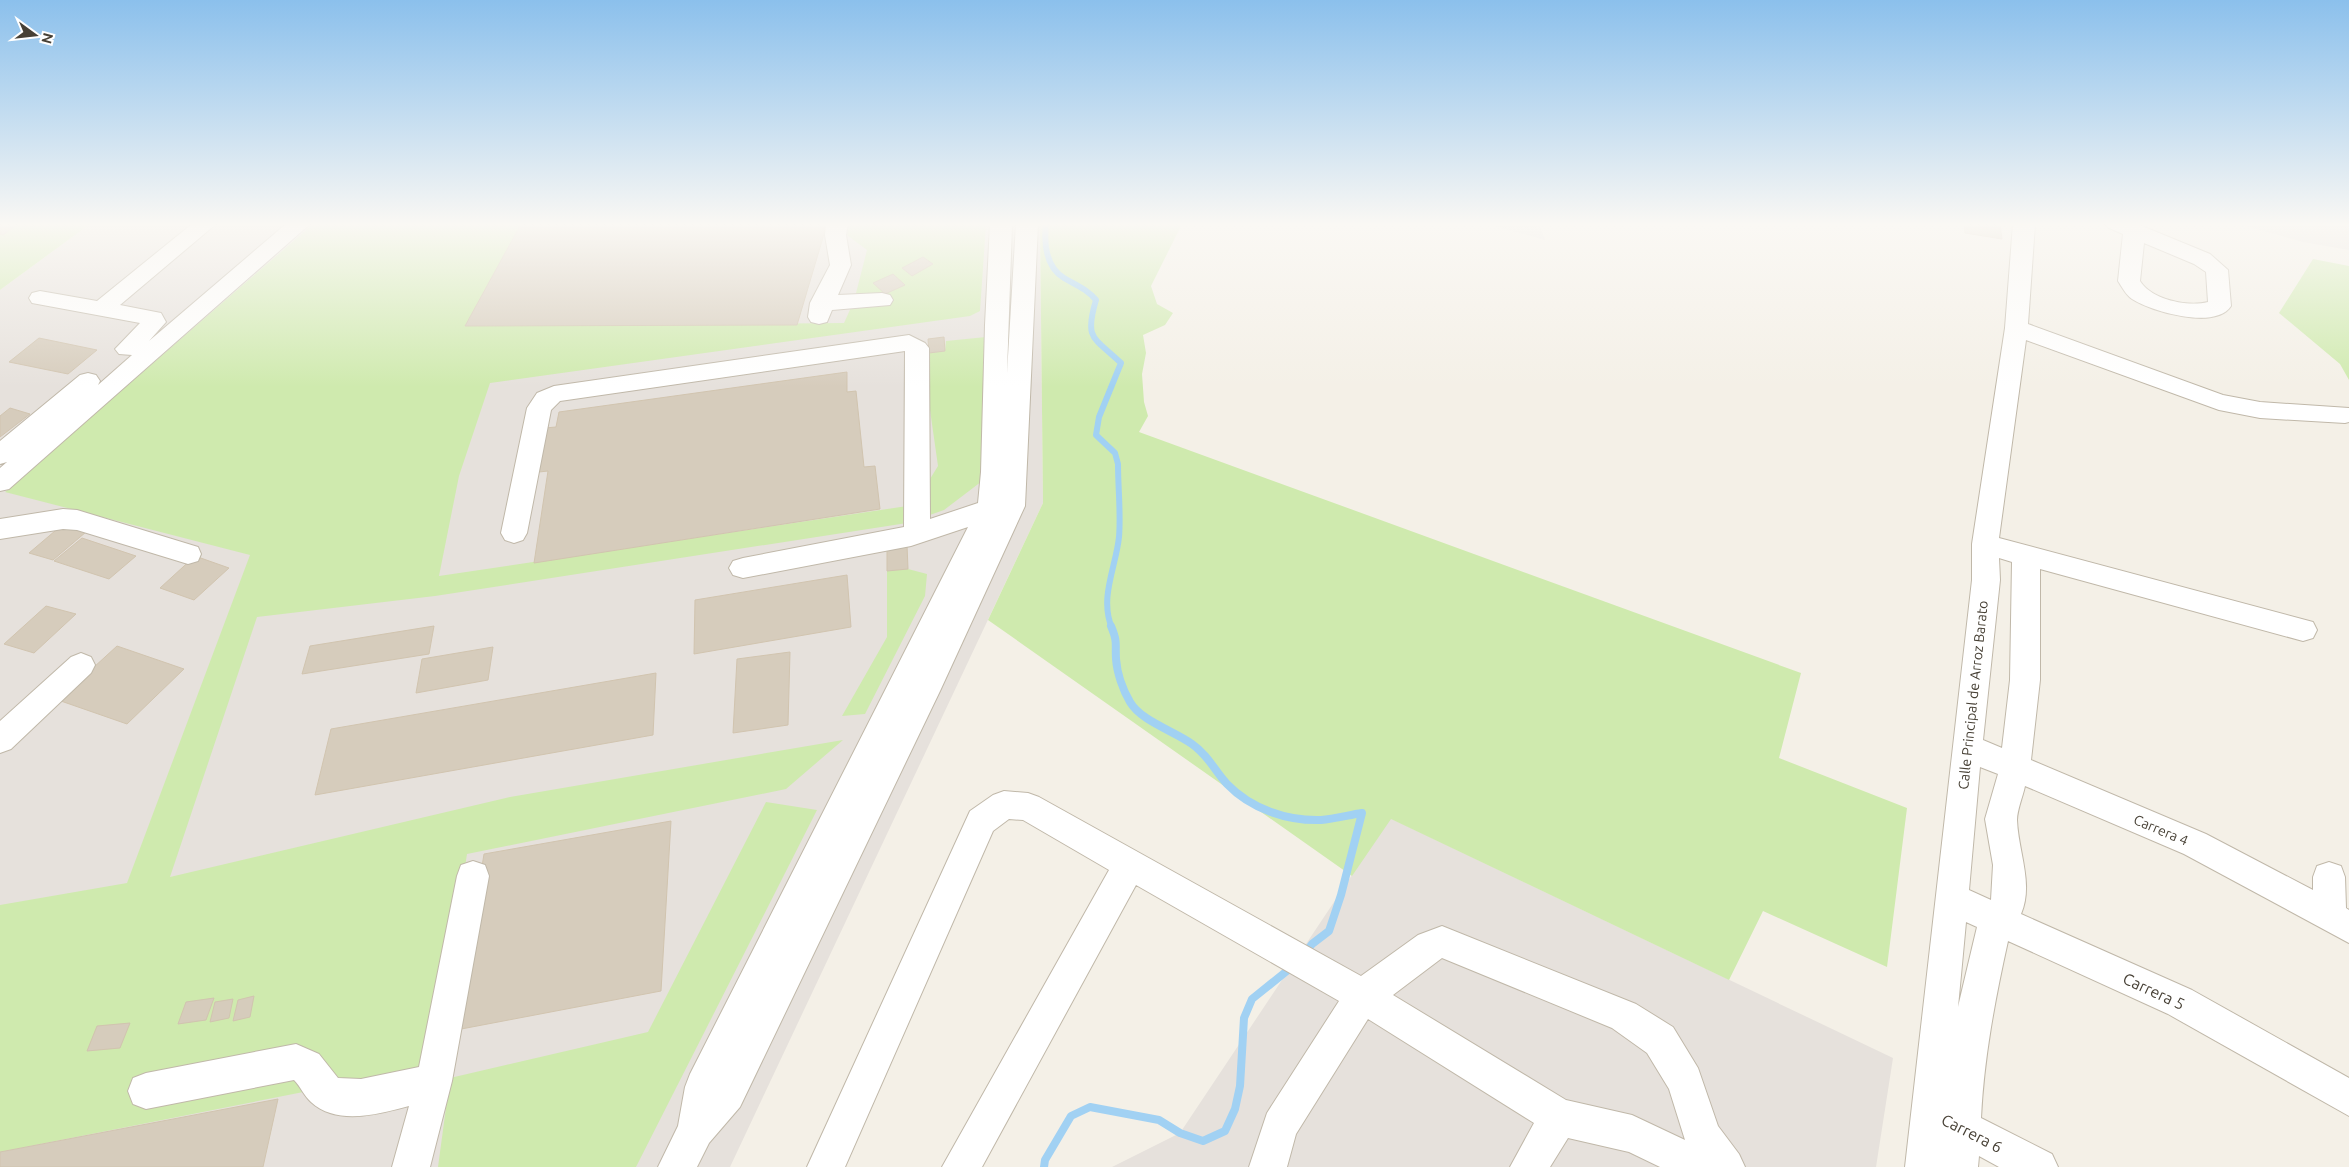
<svg xmlns="http://www.w3.org/2000/svg" width="2349" height="1167" font-family="Ubuntu,sans-serif">
<style>
.industrial{fill:#e6e1dc}
.green{fill:#cfeaae}
.parking{fill:#e5e2df}
.lines{fill:none;stroke-linecap:round;stroke-linejoin:round}
.stream-far1{stroke:#a1d1f3;stroke-width:6}
.stream{stroke:#a1d1f3;stroke-width:8}
.building{fill:#d6ccbc;stroke:#d1c4af}
.minor-casing{stroke:#c0b8a9;stroke-width:2}
.minor{fill:#fff;fill-rule:evenodd}
.labels{text-anchor:middle;dominant-baseline:central;stroke-width:4;stroke-linejoin:round;paint-order:stroke}
.street-label{font-size:14px;fill:#474035;stroke:#fff}
.near-street-label{font-size:16px;fill:#474035;stroke:#fff}
</style>
<rect width="100%" height="100%" fill="#f4f0e7"/>
<path class="industrial" d="M90,224H1040L1043,503L730,1167H0V290Z
M2239,224H2349V250L2303,242Z
M1390,818L1893,1058L1876,1167H1112L1180,1133Z"/>
<path class="green" d="M0,224H90L0,290Z
M313,224H521L465,326L844,323L854,301L867,250L847,235L850,224H986L980,311L970,316L490,383L459,476L439,576L914,505L938,466L922,354L945,351L946,341L986,337L994,472L944,510L907,523L435,596L257,617L170,877L510,797L843,740L786,789L467,854L435,1066L0,1152V905L127,883L250,555L5,492Z
M1040,224H1182L1151,286L1157,304L1173,313L1165,325L1143,335L1146,353L1142,374L1144,402L1148,416L1139,432L1801,673L1779,758L1907,808L1887,967L1763,911L1729,980L1391,819L1352,876L988,620L1043,503Z
M2313,259L2349,266V380L2340,364L2279,313Z
M908,569L927,574L925,596L865,714L842,716L887,637V571Z
M766,802L817,810L636,1167H438L450,1078L648,1032Z"/>
<path class="parking" d="M1488,224H1539L1545,240Z"/>
<g class="lines">
<path class="stream-far1" d="M1046,224C1044,243 1046,267 1064,278C1076,285 1087,289 1096,300C1084,340 1094,337 1121,363L1099,417L1096,435L1115,453L1118,464C1118,488 1121,514 1119,537C1116,567 1099,598 1112,628"/>
<path class="stream" d="M1111,626C1118,643 1115,643 1116,659C1117,673 1123,690 1130,702C1141,721 1174,731 1192,744C1209,756 1214,770 1227,784C1251,809 1287,821 1321,820C1334,819 1349,815 1362,813L1341,895L1329,931L1312,944L1304,955
M1044,1167L1045,1160L1071,1116L1090,1107L1159,1120L1180,1133L1203,1141L1225,1131L1235,1109L1240,1086L1244,1018L1252,999L1293,966"/>
</g>
<path class="building" d="M0,224H18L3,235L0,234Z
M521,224H827L797,325L465,326Z
M1964,224H2000L2002,239L1965,233Z
M923,257L933,264L912,276L902,268Z
M893,274L905,285L885,294L873,283Z
M944,337L945,351L929,353L928,339Z
M39,338L97,350L68,374L9,362Z
M847,372V392L856,391L864,467L875,466L880,509L534,563L548,471L539,472L545,428L556,427L559,412Z
M10,408L30,414L0,437V416Z
M62,525L86,532L53,560L29,553Z
M82,538L136,556L109,579L54,561Z
M907,545L908,569L887,571V547Z
M195,556L229,568L194,600L160,588Z
M847,575L851,627L694,654L695,600Z
M46,606L76,614L34,653L4,644Z
M434,626L429,654L302,674L310,646Z
M117,646L184,669L127,724L58,700Z
M493,647L488,680L416,693L422,659Z
M790,652L788,725L733,733L737,659Z
M656,673L653,735L315,795L331,729Z
M671,821L661,991L456,1030L484,854Z
M254,996L250,1017L233,1021L238,1000Z
M214,998L206,1020L178,1024L186,1002Z
M233,999L229,1018L210,1022L215,1002Z
M130,1023L120,1048L87,1051L97,1026Z
M278,1099L263,1167H0V1152Z"/>
<g class="lines">
<defs>
<path id="minor" d="M192,224H216L120,305L161,313L166,322L149,341L286,224H310L9,489L0,491V468L7,462L0,464V441L80,375L88,373L96,375L100,381L98,385L132,355L119,354L115,349L140,323L32,303L29,298L32,293L40,291L97,301Z
M826,224H848L846,235L851,265L838,295L882,293L890,295L893,300L890,305L832,310L827,322L819,324L811,322L808,317L810,303L830,265L825,235Z
M990,224H1012L1007,373L1016,224H1038L1025,506L940,691L740,1107L709,1143L697,1167H658L678,1126L685,1087L690,1074L968,527L911,546L743,578L733,575L729,568L733,561L743,558L904,527L905,351L560,401L551,410L527,533L523,540L514,543L505,540L501,533L527,408L537,393L554,386L909,335L925,343L929,348L930,519L978,503L981,472L985,325Z
M2013,224H2035L2028,324L2223,395L2260,402L2349,408V422L2345,423L2260,418L2219,410L2026,340L1999,538L2313,622L2317,630L2313,638L2303,641L2040,569V680L2031,760L2206,834L2313,890V877L2317,866L2329,862L2341,866L2345,877L2346,908L2349,910V943L2184,854L2025,786C2023,796 2017,810 2017,820C2018,851 2034,884 2021,914L2192,990L2349,1078V1116L2168,1014L2008,941C1995,1000 1984,1057 1981,1118L2052,1154L2058,1167H1999L1979,1156L1978,1167H1905L1972,580V544L2005,328ZM1999,558L2012,562L2010,680L2002,748L1983,740L2000,580ZM1980,767L1998,774L1985,819L1993,865L1991,900L1969,890ZM1966,922L1977,927L1958,1007Z
M2105,224H2135L2142,226L2210,254L2228,270L2231,306C2216,330 2152,312 2132,299C2126,295 2122,287 2118,281L2123,234L2109,228ZM2144,243L2194,264L2206,272L2208,302C2188,307 2152,300 2140,281Z
M63,509L77,510L198,547L201,554L198,561L188,564L77,530L63,529L0,539V519Z
M81,653L91,657L95,665L91,673L11,749L0,753V721L71,657Z
M1004,791L1028,793L1039,797L1361,976L1418,935L1442,926L1636,1004L1673,1027L1698,1068L1718,1126L1739,1154L1745,1167H1660L1629,1152L1568,1138L1550,1167H1510L1534,1123L1368,1019L1296,1134L1287,1167H1249L1267,1113L1339,1001L1136,885L982,1167H942L1109,870L1023,820L1009,819L993,831L845,1167H807L970,811L993,795ZM1442,958L1612,1028L1647,1053L1669,1089L1685,1140L1632,1115L1566,1100L1393,995Z
M473,861L485,865L489,876L452,1081L430,1167H392L409,1106C379,1114 337,1126 311,1102C304,1096 301,1087 294,1080L146,1109L133,1104L128,1091L133,1078L146,1073L296,1044L319,1054L338,1078L361,1079L419,1067L457,876L461,865Z"/>
</defs>
<use href="#minor" class="minor-casing"/>
<use href="#minor" class="minor"/>
</g>
<linearGradient id="sky" x2="0" y2="1"><stop stop-color="#8bc0ec"/><stop offset="0.58" stop-color="#faf8f4"/><stop offset="1" stop-color="#faf8f4" stop-opacity="0"/></linearGradient>
<rect width="2349" height="387" fill="url(#sky)"/>
<g class="labels">
<g class="street-label">
<text transform="translate(1973 695) rotate(-84)">Calle Principal de Arroz Barato</text>
<text transform="translate(2161 830) rotate(23)">Carrera 4</text>
</g>
<g class="near-street-label">
<text transform="translate(2154 991) rotate(25)">Carrera 5</text>
<text transform="translate(1972 1133) rotate(27)">Carrera 6</text>
</g>
</g>
<g transform="translate(35 35) rotate(105)" stroke="#ffffff" stroke-width="4" paint-order="stroke">
<path d="M0-4L9 19L0 12L-9 19Z" fill="#474035"/>
<text y="-8" font-size="14" font-weight="bold" text-anchor="middle" fill="#474035">N</text>
</g>
</svg>
